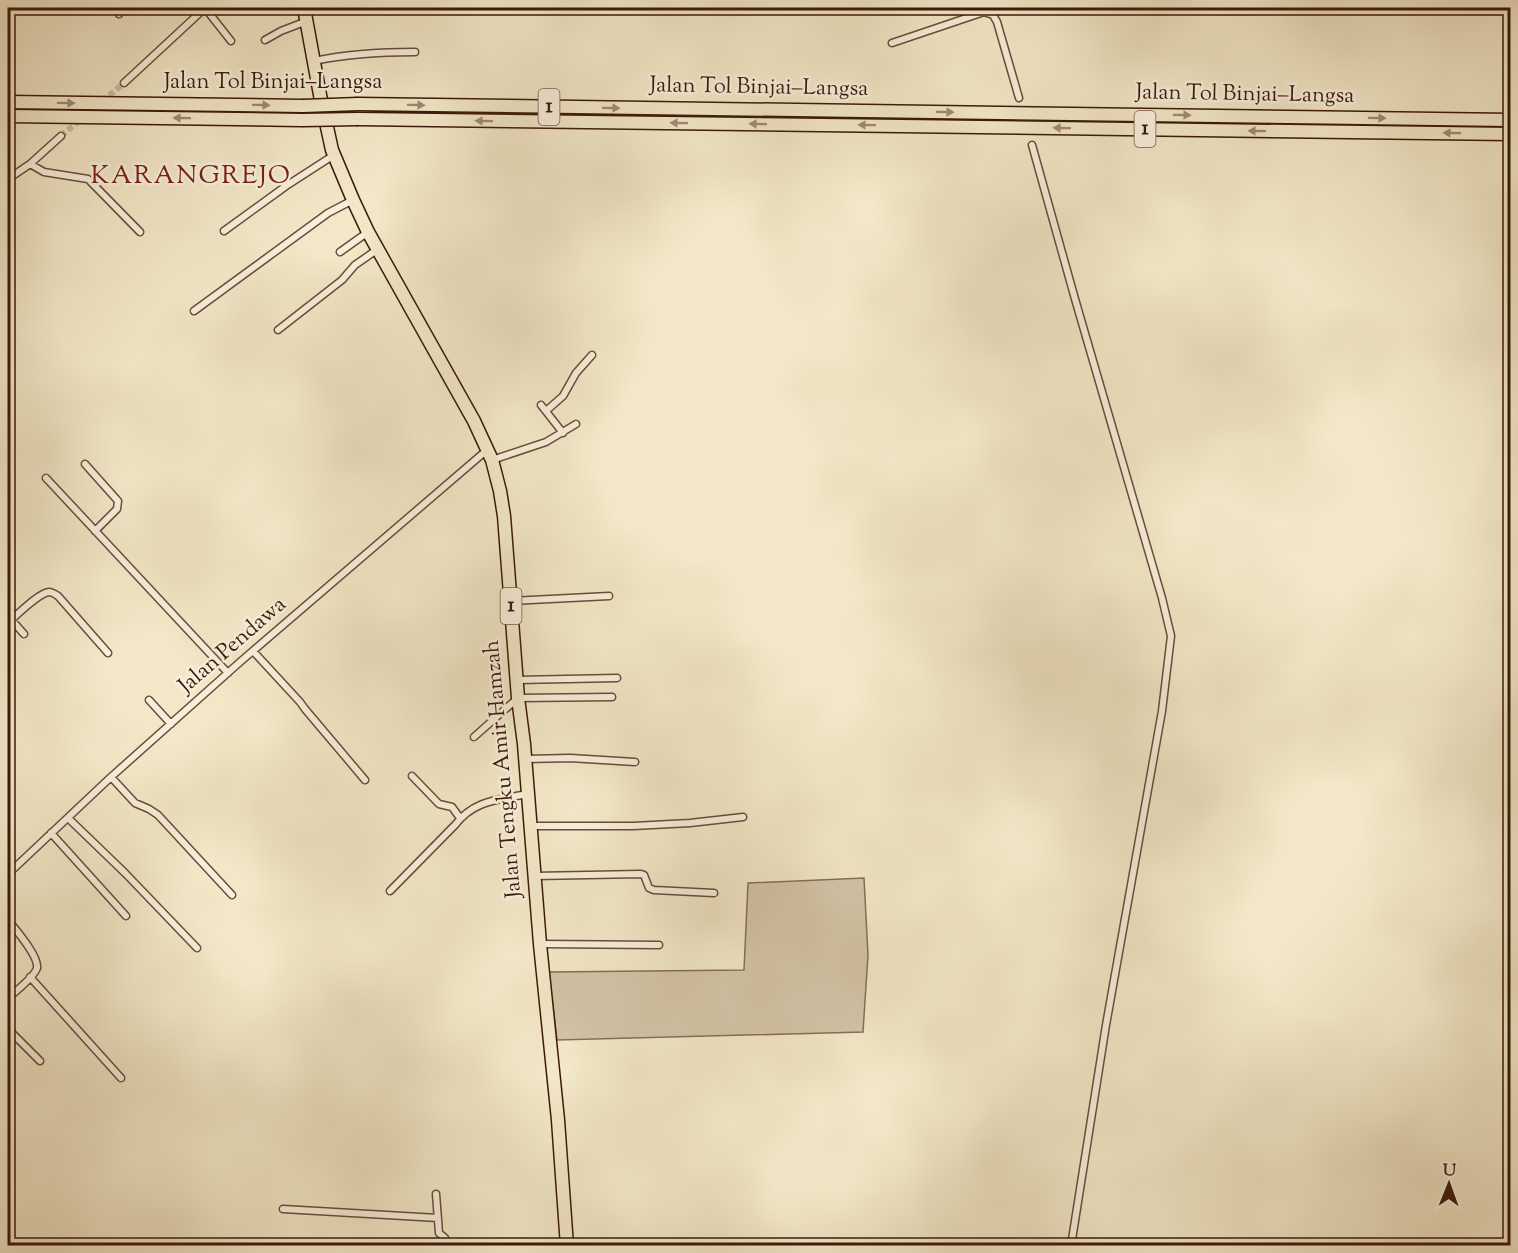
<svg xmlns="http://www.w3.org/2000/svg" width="1518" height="1253" font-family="'Sorts Mill Goudy',serif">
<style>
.green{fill:#d3c4a7;stroke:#876e58;stroke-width:1.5}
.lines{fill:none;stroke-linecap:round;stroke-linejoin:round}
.street-tunnel{stroke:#cdbea1;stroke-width:6;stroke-dasharray:6 3;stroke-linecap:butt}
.street-casing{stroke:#694c39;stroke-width:9}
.highway-casing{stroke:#3b190a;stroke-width:15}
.street{stroke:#f7efdb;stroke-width:6}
.highway{stroke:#f2e7c7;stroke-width:12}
.highway-bridge-casing{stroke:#3b190a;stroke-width:15;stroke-linecap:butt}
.highway-bridge{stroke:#f2e7c7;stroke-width:12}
.oneway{fill:#a08a72}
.labels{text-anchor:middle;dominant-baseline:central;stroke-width:5;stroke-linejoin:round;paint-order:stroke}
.shield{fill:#f7efdb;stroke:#735949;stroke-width:1.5}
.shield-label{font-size:21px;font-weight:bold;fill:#3b190a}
.street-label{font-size:22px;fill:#3b190a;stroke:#f7efdb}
.quarter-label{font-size:26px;letter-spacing:1.5px;fill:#7a1f14;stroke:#f7efdb}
</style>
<rect width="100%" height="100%" fill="#f2e7c7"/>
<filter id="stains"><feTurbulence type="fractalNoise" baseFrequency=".00333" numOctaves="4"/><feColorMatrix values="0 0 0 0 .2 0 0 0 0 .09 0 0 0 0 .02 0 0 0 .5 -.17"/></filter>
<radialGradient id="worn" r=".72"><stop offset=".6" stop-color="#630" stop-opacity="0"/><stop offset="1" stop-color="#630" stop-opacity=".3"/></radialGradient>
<path class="green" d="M864,878L868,955L863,1032L557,1040L549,972L744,970L748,883Z"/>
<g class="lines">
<path class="street-tunnel" d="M61,136L124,83"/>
<defs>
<path id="street" d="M115,8L119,14
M205,8L231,41
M265,40L281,31L307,21
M892,43L984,12L993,15L997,22L1019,98
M314,61C347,54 381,52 415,52
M124,83L205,8
M1032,145L1075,299L1162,598L1171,636L1162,711L1106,1025L1071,1246
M30,164L44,172L88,179L140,232
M8,179L30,164L61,136
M224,231L286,186L334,155
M340,252L368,232
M194,311L328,213L353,200
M278,330L342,280L355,265L378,249
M541,405L563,433
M546,411L563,396L576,373L592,355
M492,460L546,442L576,424
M85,464L118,501L117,509L95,531
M46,478L228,673
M511,601L609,596
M8,616L24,634
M11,620C19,613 39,593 49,592C52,592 55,594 58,596L108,653
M253,651L300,702L305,709L365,780
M517,680L617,678
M149,700L171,724
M474,737L518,698L612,697
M525,759L570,758L635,762
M412,776L439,804L452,807L460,818
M111,777L135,803L149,809L158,815L232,895
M68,818L125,873L197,948
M531,826H633L690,823L743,817
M51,833L126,916
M8,874L111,777L240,662L487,450
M535,876L641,874L644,875L649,888L654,890L714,893
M390,891L455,825C474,800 498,800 527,794
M8,920C15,929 39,956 37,968C35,976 14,993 8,998
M540,944L659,945
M30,977L121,1078
M8,1029L40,1061
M436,1194L439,1233L445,1238L446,1246
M283,1209L438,1218
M356,1243L395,1246"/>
<path id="highway" d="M304,8L320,95L332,150L353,200L368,232L474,421L492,460L500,491L504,516L518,698L524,744L540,944L558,1120L567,1246
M8,102L303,106
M358,104L1510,120
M8,116L303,120
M358,119L1510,134"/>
</defs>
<use href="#street" class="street-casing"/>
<use href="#highway" class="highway-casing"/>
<use href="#street" class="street"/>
<use href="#highway" class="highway"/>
<defs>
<path id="highway-bridge" d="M303,106L358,104
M303,120L358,119"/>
</defs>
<use href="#highway-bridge" class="highway-bridge-casing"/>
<use href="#highway-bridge" class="highway-bridge"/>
</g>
<defs><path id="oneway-solid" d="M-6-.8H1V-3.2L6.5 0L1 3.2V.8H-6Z" transform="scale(1.5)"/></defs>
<g class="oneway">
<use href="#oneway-solid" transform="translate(66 103) rotate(1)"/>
<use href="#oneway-solid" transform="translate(261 105) rotate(1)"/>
<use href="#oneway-solid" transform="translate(416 105) rotate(1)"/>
<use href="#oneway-solid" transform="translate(611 108) rotate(1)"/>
<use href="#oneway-solid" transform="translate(945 112) rotate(1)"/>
<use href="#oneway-solid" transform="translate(1182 115) rotate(1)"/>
<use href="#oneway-solid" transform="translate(182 118) rotate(-179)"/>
<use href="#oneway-solid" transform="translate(1377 118) rotate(1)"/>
<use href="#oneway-solid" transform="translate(484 121) rotate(-179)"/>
<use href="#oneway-solid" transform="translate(679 123) rotate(-179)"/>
<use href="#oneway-solid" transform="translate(758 124) rotate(-179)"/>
<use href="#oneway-solid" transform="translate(867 125) rotate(-179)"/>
<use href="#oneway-solid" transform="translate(1062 128) rotate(-179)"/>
<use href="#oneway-solid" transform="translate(1257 131) rotate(-179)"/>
<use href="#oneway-solid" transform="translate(1452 133) rotate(-179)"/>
</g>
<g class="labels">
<g class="shield">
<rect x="538.5" y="89" width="21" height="36" rx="4.5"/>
<rect x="1134.5" y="111" width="21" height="36" rx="4.5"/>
<rect x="500.5" y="588" width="21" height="36" rx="4.5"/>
</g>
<g class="shield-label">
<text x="549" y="107">1</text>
<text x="1145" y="129">1</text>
<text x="511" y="606">1</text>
</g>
<g class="street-label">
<text x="273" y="83">Jalan Tol Binjai–Langsa</text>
<text transform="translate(759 88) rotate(1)">Jalan Tol Binjai–Langsa</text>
<text transform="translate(1245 95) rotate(1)">Jalan Tol Binjai–Langsa</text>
<text transform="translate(233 646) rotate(-41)">Jalan Pendawa</text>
<text transform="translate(504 769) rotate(-95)">Jalan Tengku Amir Hamzah</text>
</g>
<g class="quarter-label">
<text x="191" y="176">KARANGREJO</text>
</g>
</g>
<rect width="1518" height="1253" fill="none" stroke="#f2e7c7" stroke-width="30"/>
<rect x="9" y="9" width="1500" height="1235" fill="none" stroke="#3b190a" stroke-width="3"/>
<rect x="15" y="15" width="1488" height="1223" fill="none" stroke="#3b190a" stroke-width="1.5"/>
<g transform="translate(1449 1184) rotate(1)" stroke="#f7efdb" stroke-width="4.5" paint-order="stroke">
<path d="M0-4.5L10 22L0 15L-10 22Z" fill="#3b190a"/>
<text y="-9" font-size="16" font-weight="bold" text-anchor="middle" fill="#3b190a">U</text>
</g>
<rect width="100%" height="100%" filter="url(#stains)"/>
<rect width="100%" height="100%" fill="url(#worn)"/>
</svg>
